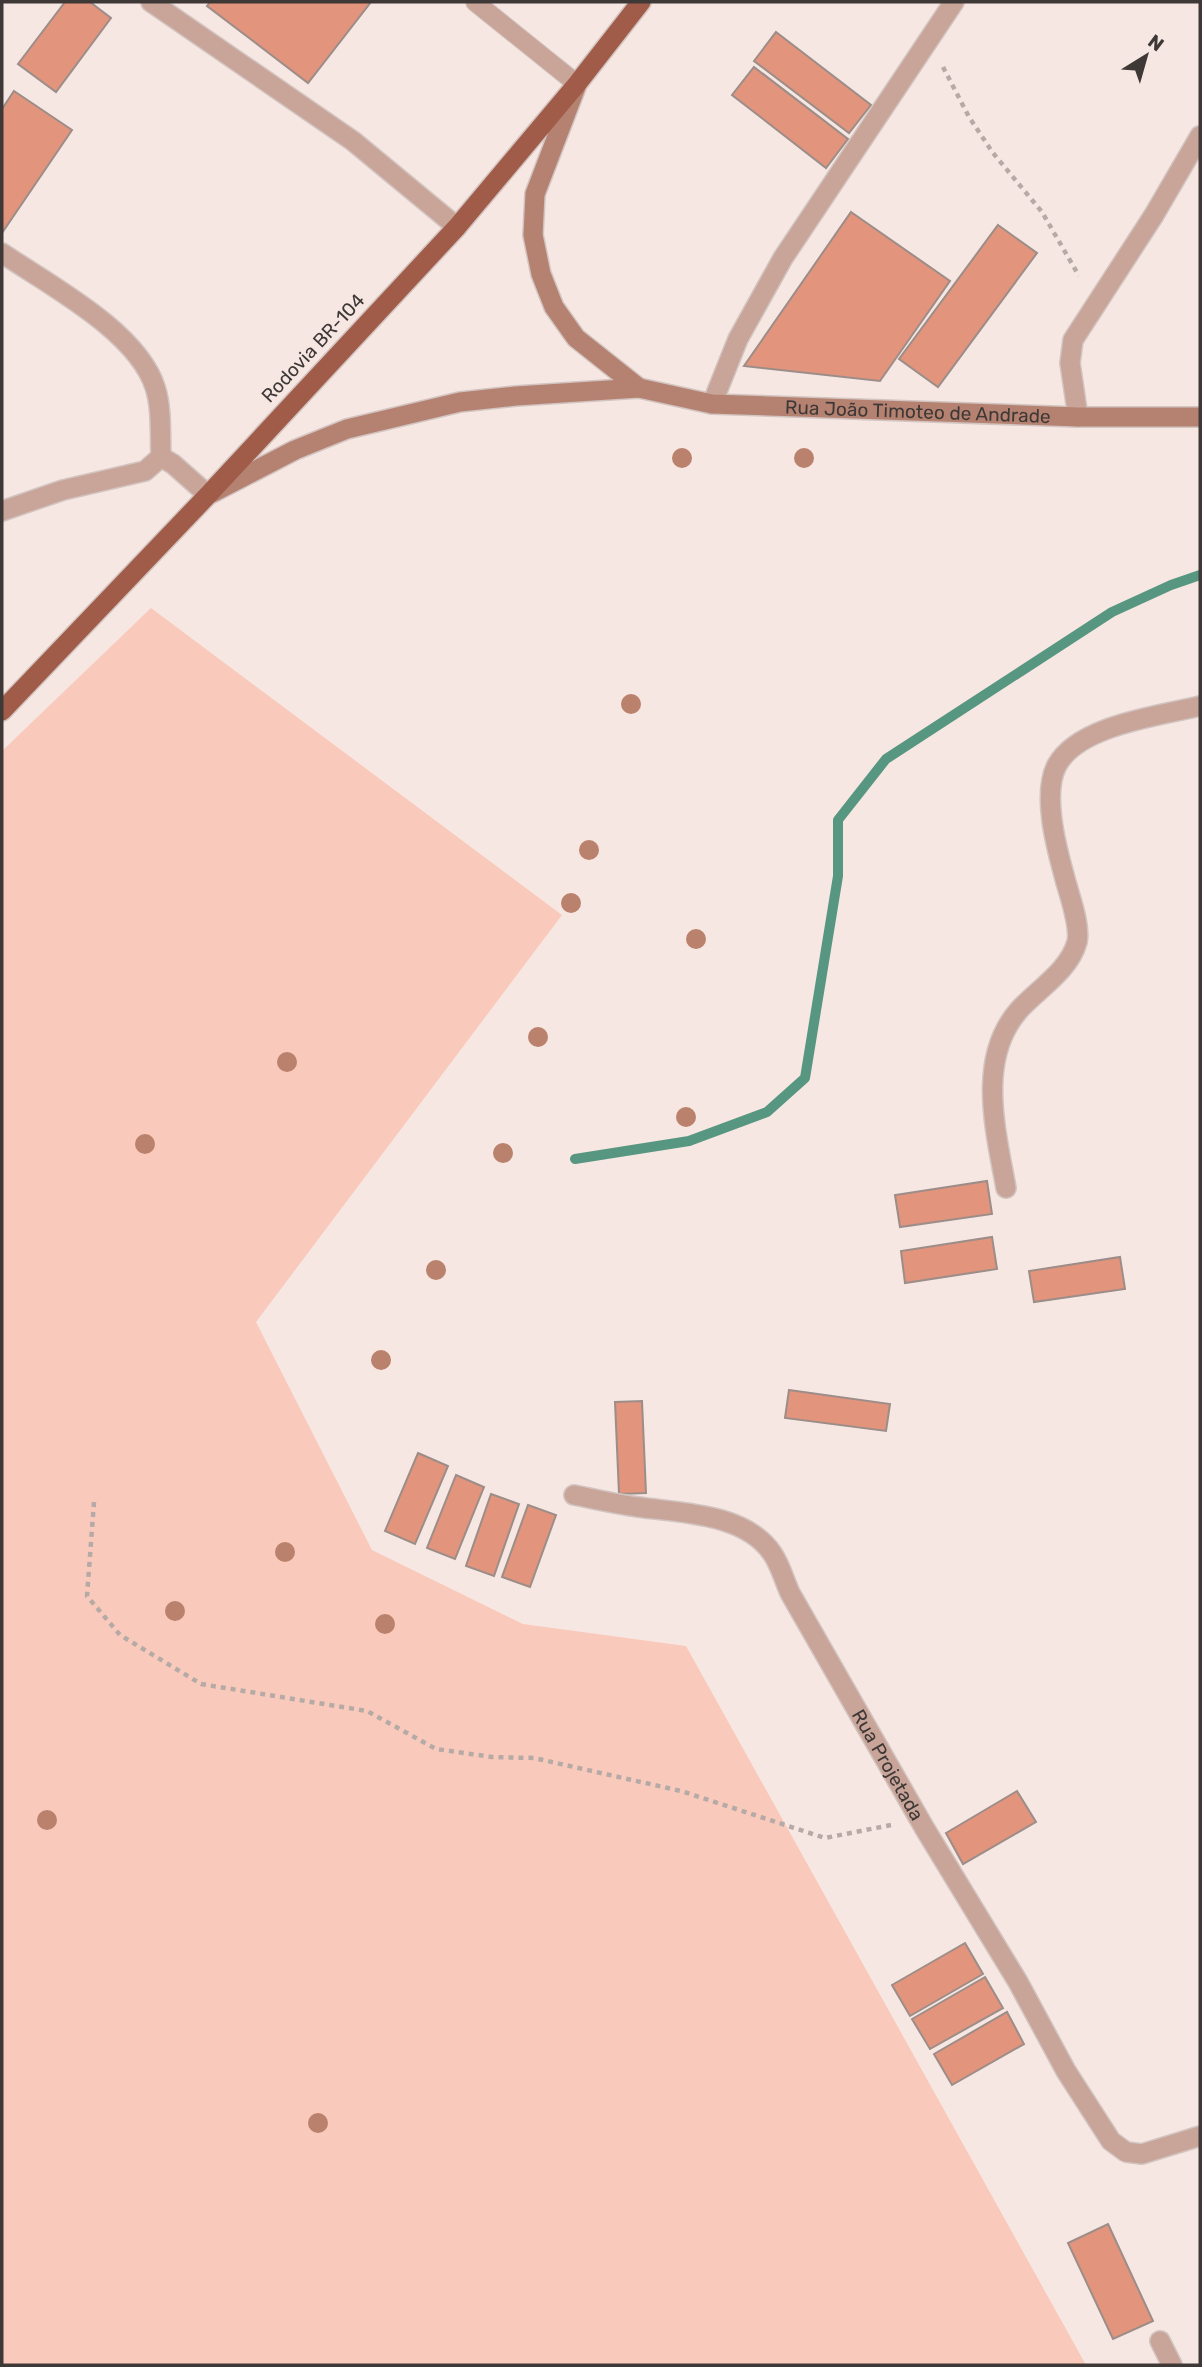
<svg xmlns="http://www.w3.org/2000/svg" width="1202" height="2367" font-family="Rubik,sans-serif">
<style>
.green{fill:#f9cabb}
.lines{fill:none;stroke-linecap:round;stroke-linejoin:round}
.stream{stroke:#579782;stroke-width:10}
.building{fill:#e2947c;stroke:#9c8d89;stroke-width:2}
.service-casing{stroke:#d2c4c0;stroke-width:20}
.minor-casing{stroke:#d2c4c0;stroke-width:22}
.secondary-casing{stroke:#d2c4c0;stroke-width:22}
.trunk-casing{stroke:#d2c4c0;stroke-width:22}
.path{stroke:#b6aaa6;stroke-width:4.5;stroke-dasharray:5 5;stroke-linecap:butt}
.service{stroke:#c8a499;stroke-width:18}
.minor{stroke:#c8a499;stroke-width:19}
.secondary{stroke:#b58272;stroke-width:19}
.trunk{stroke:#a05c48;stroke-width:19}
.tree{fill:#ba816d}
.labels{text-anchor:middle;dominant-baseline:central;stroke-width:6;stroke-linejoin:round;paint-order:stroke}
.street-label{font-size:19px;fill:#3e3836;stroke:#f7e7e2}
</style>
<rect width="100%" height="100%" fill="#f7e7e2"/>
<path class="green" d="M151,608L562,915L256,1322L372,1550L523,1624L686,1646L1086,2365H2V751Z"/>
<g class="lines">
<path class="stream" d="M575,1159L689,1141L767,1112L805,1078L838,876V820L886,759L1112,612L1171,585L1200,575"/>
</g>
<path class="building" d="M65,2H90L111,18L56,92L18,64Z
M210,2H371L308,83L207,6Z
M776,32L871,105L849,133L754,61Z
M754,67L848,139L826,168L732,95Z
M14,91L72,130L2,233V109Z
M851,212L950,281L880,381L744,366Z
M998,225L1037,253L938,387L899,359Z
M987,1181L992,1214L900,1227L895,1195Z
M992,1237L997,1269L905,1283L901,1251Z
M1120,1257L1125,1289L1034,1302L1029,1271Z
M789,1390L890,1404L886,1431L785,1418Z
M642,1401L646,1493L619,1494L615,1402Z
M418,1453L448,1466L415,1544L385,1531Z
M456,1475L484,1487L455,1559L427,1548Z
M491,1494L519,1504L494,1576L466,1566Z
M528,1505L556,1515L530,1587L502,1577Z
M1017,1791L1036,1822L963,1864L946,1833Z
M965,1943L983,1974L910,2016L892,1985Z
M985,1977L1003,2008L930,2049L912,2019Z
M1007,2012L1024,2044L952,2085L934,2054Z
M1108,2224L1153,2321L1113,2339L1068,2243Z"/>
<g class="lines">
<defs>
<path id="service" d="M475,2L577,84"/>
<g id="minor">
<path d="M151,2L353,141L457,227"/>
<path d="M2,253C49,285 137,331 155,387C162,408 160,435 161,457"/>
<path d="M712,404L738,339L783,258L954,2"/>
<path d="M1078,417L1070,363L1073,340L1154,215L1200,136"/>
<path d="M2,511L63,490L145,471L161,457L173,464L208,495"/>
<path d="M1006,1188C996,1132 976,1059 1019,1010C1038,989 1069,971 1077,942C1081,925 1068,892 1064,875C1056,846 1042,793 1057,765C1079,725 1159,716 1200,706"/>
<path id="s1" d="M574,1495C595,1499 616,1504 638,1507C680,1513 745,1513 772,1553C780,1564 784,1580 790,1593L925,1829L1018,1982L1066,2071L1111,2141L1126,2152L1142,2154L1200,2136"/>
<path d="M1160,2341L1172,2365"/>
</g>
<g id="secondary">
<path d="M576,87L535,194L533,235L541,274L554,307L576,338L639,388"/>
<path id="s2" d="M212,493L295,450L347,429L460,402L516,396L639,388L712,404L1078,417H1200"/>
</g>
<path id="trunk" d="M2,711L208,495L457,227L577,84L641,2"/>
</defs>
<use href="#service" class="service-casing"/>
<use href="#minor" class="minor-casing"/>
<use href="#secondary" class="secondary-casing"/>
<use href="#trunk" class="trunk-casing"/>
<path class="path" d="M943,67L969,117L993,153L1042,212L1079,276
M94,1502L87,1596L120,1635L201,1684L367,1711L436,1749L492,1757L534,1758L681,1791L825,1838L891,1825"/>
<use href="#service" class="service"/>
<use href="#minor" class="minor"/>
<use href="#secondary" class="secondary"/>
<use href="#trunk" class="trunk"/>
</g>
<g class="tree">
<circle cx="682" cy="458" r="10"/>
<circle cx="804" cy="458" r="10"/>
<circle cx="631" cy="704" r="10"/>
<circle cx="589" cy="850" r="10"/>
<circle cx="571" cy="903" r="10"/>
<circle cx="696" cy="939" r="10"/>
<circle cx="538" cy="1037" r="10"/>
<circle cx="287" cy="1062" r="10"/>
<circle cx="686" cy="1117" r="10"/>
<circle cx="145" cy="1144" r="10"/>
<circle cx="503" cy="1153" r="10"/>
<circle cx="436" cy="1270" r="10"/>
<circle cx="381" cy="1360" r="10"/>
<circle cx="285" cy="1552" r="10"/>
<circle cx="175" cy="1611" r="10"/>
<circle cx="385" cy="1624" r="10"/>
<circle cx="47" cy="1820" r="10"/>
<circle cx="318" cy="2123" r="10"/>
</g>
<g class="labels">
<g class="street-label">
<text transform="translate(313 348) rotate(-47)">Rodovia BR-104</text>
<text stroke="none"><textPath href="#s2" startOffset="726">Rua João Timoteo de Andrade</textPath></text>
<text stroke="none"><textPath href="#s1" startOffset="453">Rua Projetada</textPath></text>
</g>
</g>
<rect width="1202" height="2367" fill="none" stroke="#3e3836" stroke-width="7"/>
<g transform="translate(1146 56) rotate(37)" stroke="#f7e7e2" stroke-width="5" paint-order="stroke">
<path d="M0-5L12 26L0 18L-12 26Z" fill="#3e3836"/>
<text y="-10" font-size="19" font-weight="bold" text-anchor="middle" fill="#3e3836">N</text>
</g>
</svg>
